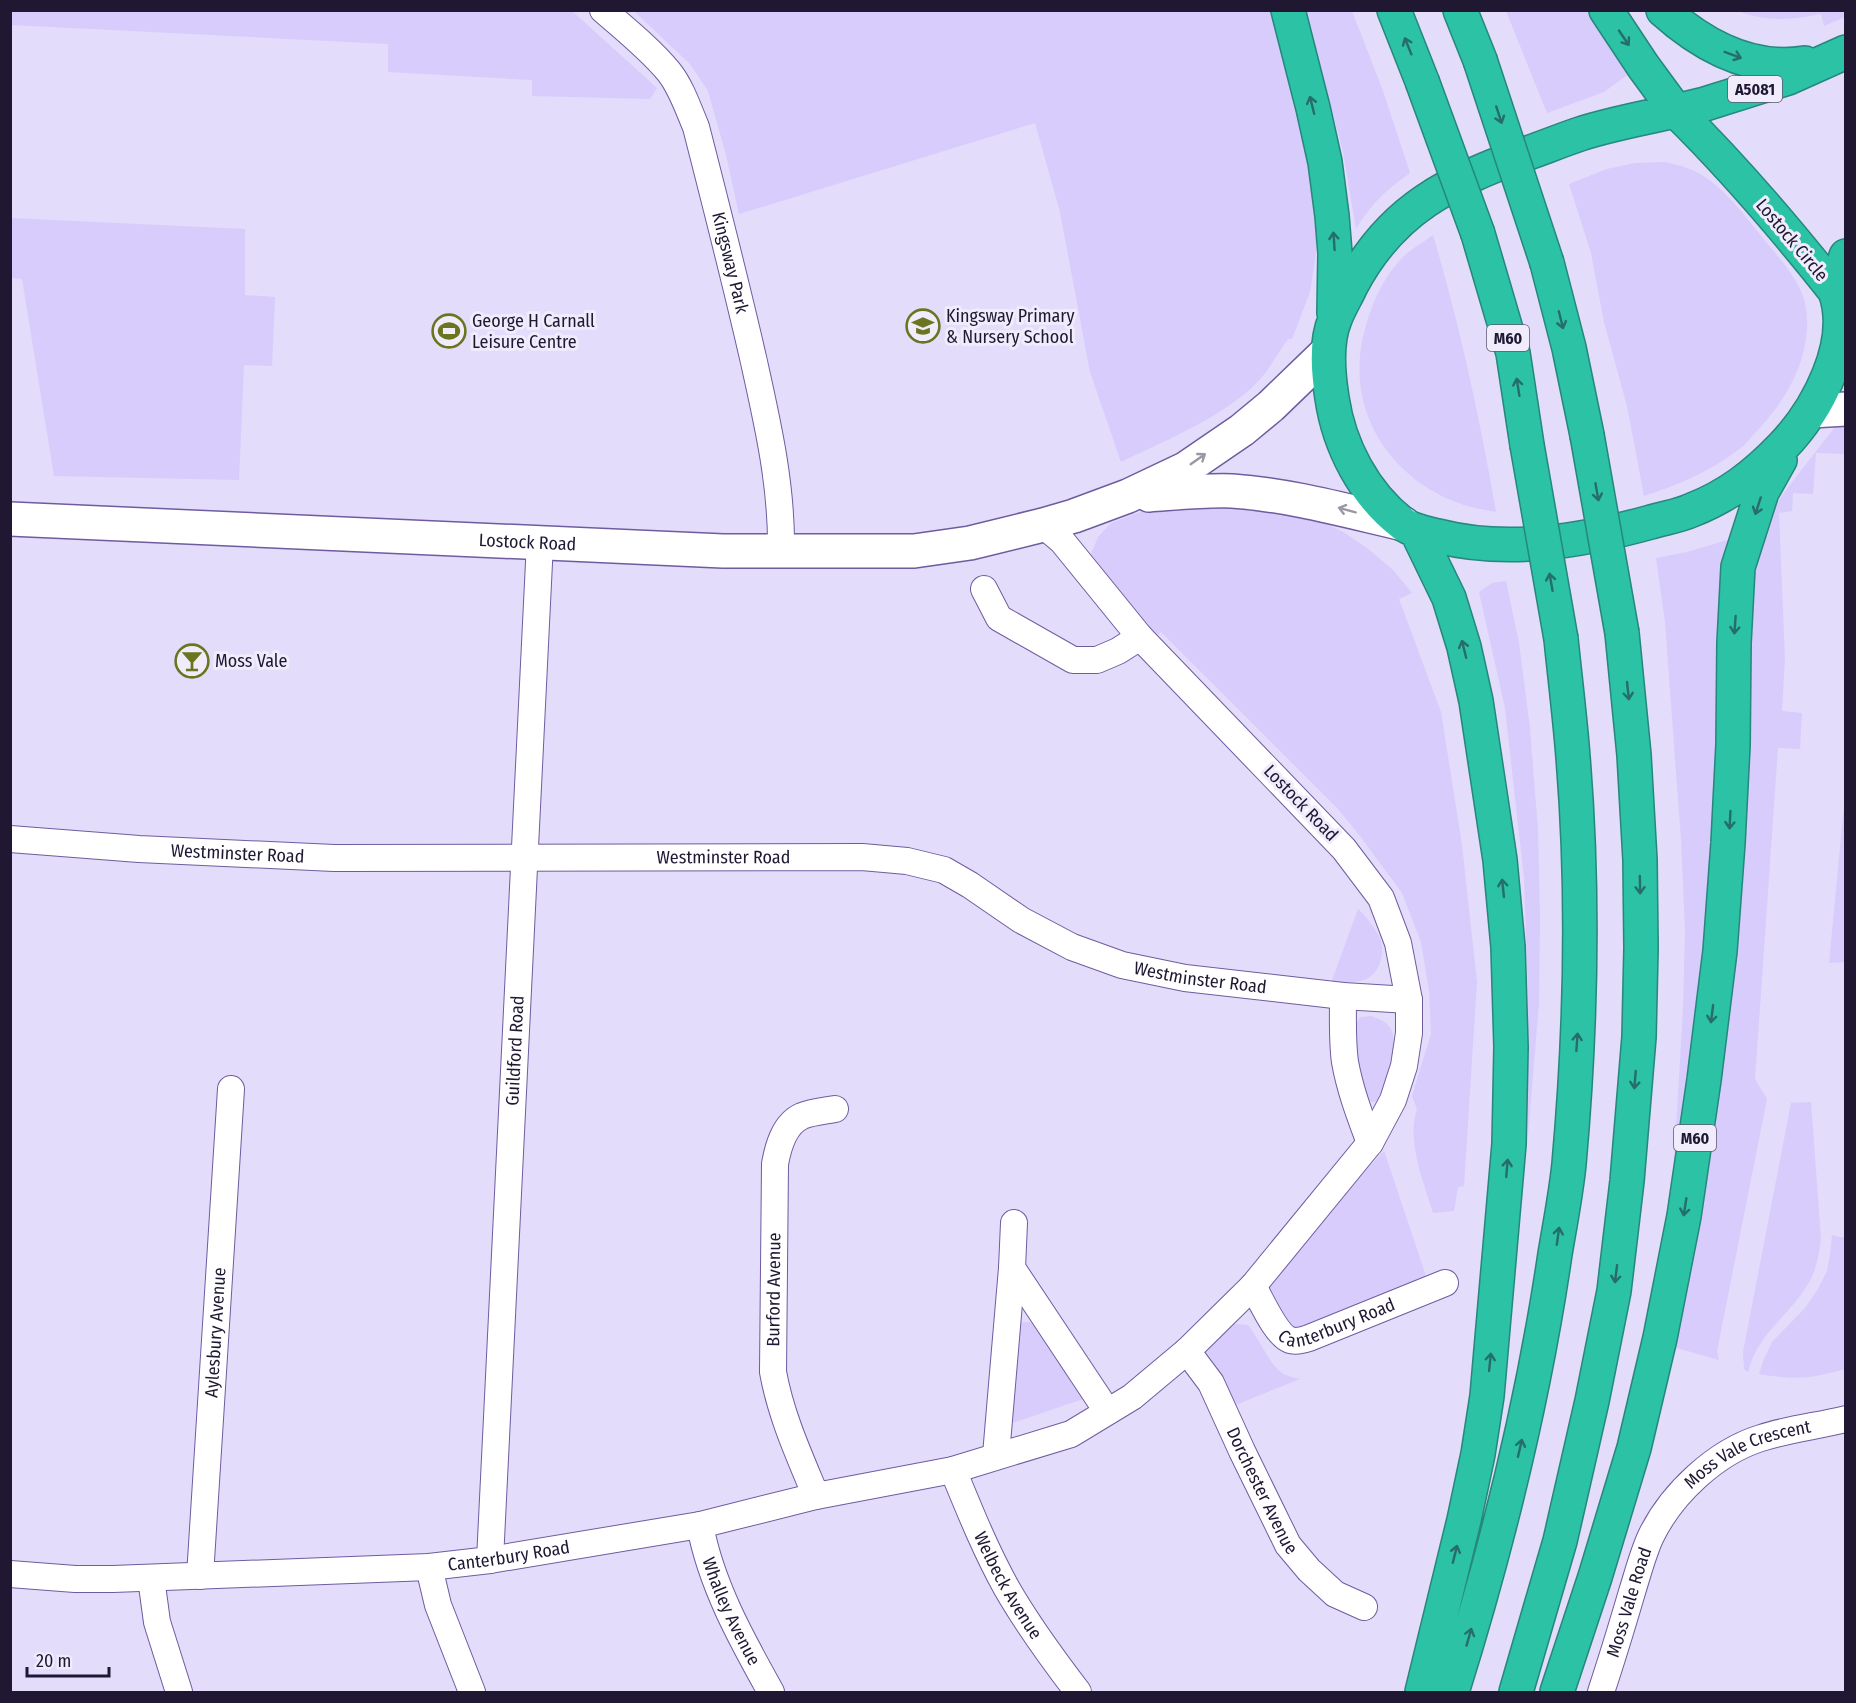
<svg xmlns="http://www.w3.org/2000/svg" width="1856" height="1703" font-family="'Fira Sans Condensed',sans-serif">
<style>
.green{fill:#d7ccfb}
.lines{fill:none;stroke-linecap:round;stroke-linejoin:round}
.street-casing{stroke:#6f5c9f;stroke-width:28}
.secondary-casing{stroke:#6f5c9f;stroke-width:36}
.highway-casing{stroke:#27867d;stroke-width:36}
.street{stroke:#fff;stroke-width:26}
.secondary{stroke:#fff;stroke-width:33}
.highway{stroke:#2bc2a5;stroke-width:33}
.highway-bridge-casing{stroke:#27867d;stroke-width:36;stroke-linecap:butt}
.highway-bridge{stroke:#2bc2a5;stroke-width:33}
.oneway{stroke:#266d6c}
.oneway2{stroke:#9b97a3}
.labels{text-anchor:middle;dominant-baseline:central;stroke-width:6;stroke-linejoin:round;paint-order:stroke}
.shield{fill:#f0ecfc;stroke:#5e586f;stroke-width:1.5}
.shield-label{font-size:16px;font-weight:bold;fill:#201833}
.street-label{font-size:18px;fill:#201833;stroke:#f0ecfc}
.poi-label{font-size:18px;fill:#201833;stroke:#f0ecfc;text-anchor:start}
</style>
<rect width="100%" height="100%" fill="#e3dcfb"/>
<path class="green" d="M10,11H572L657,88L650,99L532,96V80L388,72V44L11,25Z
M634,11H1271L1310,175L1317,247L1310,292L1292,339H1288C1279,351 1272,365 1262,377C1229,415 1166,440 1121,462L1090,372L1060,212L1035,123L739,214L726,155L708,91L690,64Z
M1306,11H1352L1383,91L1410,173C1386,190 1371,204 1356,229L1343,152Z
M1506,11H1588L1627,75L1604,92L1547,113Z
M1738,11H1845V17L1824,26L1821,14C1792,20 1766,22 1738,11Z
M1665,162C1672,164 1680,165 1687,168C1716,178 1739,208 1757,231C1773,251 1800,279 1805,303C1815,352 1787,401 1754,434C1749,440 1744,446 1738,450C1709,472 1678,485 1644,496L1627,406L1604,322L1591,253L1569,184L1607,169L1635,163Z
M10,218L245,229V295L275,297L272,366L244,365L239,480L54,476L22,279L11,278Z
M1433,235C1460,326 1480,419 1496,512C1485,510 1474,508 1464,505C1388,480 1343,407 1365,329C1372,303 1384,276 1403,257C1412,248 1424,242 1433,235Z
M1845,414V454L1816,453L1813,494L1793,493L1792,511L1779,513L1785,659L1782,711L1802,713L1800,749L1778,748L1755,1079L1767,1099L1717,1351L1719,1360L1673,1347L1752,563L1771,514L1782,495Z
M1195,501L1316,518L1345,533L1367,548L1393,570L1412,593L1399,599L1441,712L1462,845L1477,982L1464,1186L1458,1187L1454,1211L1433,1213C1424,1182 1406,1141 1417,1109L1412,1096L1431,1034L1429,991L1421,942L1402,893L1360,836L1338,809L1161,632L1147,644L1094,573L1091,554L1098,537L1111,523L1148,509Z
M1728,540L1725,558L1716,816L1697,1020L1673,1182L1683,1009L1685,931L1681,840L1665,622L1656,558L1687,552Z
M1506,581L1519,643L1530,728L1538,830L1540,918L1539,1003L1528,1136V1001L1524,878L1505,708L1479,592L1492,583Z
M1845,794V962L1829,963Z
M1358,909C1366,916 1373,926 1379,936C1386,951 1381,974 1364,980C1354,983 1341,982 1331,983Z
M1371,1016C1378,1018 1387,1022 1391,1029C1398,1043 1391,1077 1384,1091C1382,1095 1378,1099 1375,1102H1365L1360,1093L1354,1025L1361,1017Z
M1811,1102L1821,1239C1819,1255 1816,1271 1808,1284C1789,1316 1757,1334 1748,1372L1744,1369L1743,1352L1791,1103Z
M1384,1151L1425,1273V1284L1302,1340L1255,1287Z
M1832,1235L1845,1238V1369C1811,1379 1795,1380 1759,1374L1764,1359L1772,1342L1805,1308L1818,1289L1827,1271L1830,1255Z
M1023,1322H1030L1036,1325L1081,1390L1083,1399L1012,1423L1014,1333L1016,1326Z
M1237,1324L1248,1325C1260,1339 1270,1368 1286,1375C1290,1377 1296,1378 1300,1379L1228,1408L1202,1357L1226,1325Z"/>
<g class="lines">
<defs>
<g id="street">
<path id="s1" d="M603,10C626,30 650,49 669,72C681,87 688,108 696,127C716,205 736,283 754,362C768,425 782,486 781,551"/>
<path d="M984,589L999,618L1073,660H1097L1118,651L1140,637"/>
<path id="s2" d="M10,839L139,849L334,858L862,857L907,861L944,870L970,885L1021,920L1072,947L1122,965L1185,978L1343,996L1409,1000"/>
<path d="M1343,996C1343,1018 1342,1041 1345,1062C1350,1090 1360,1116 1370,1143"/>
<path d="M1012,1268L1107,1411"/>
<path id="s3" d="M1253,1286C1261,1300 1276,1335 1290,1340C1296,1342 1303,1340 1309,1338L1445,1283"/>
<path id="s4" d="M1187,1351L1211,1383L1242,1451L1288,1545L1309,1570L1335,1594L1364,1607"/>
<path d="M996,1455L1012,1268L1014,1223"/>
<path id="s5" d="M953,1470C969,1509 985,1549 1006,1587C1027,1624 1052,1658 1078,1692"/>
<path id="s6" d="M816,1496C799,1455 781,1416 773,1372L775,1164C778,1147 784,1124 802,1116C812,1112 824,1111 835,1109"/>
<path id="s7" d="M700,1525C711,1585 742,1640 771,1692"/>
<path id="s8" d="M490,1560L540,542"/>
<path d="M429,1567L438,1605L472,1692"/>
<path id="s9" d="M10,1574L75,1579H113L429,1567L490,1560L700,1525L816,1496L953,1470L1071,1434L1132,1397L1187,1351L1253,1286L1370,1143L1393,1100L1404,1066L1409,1033V1000L1398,943L1381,898L1344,849L1140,637L1062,541L1043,525"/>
<path id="s10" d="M200,1576L231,1089"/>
<path d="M151,1578L157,1622L179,1692"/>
<path id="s11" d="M1601,1692C1612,1659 1622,1626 1632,1592C1638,1573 1643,1553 1651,1536C1672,1493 1716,1452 1761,1438C1788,1429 1818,1426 1846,1419"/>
</g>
<g id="secondary">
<path d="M1811,411L1846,409"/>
<path d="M1149,495C1177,493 1204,490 1232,491C1291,495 1347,511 1404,524"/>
<path id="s12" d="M10,519L723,551H914L970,543L1043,525L1074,516L1128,496L1185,469L1242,430L1271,406L1328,351"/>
</g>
<path id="highway" d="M1288,10L1313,108L1325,162L1332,216L1335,253L1334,313
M1394,10L1422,81
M1460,10L1480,60
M1606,10L1643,66L1676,111L1705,104L1788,78L1846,52
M1663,10C1702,45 1750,72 1805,63
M1676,111C1733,167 1785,228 1835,291C1854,343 1817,411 1782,447C1755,475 1728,496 1692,510C1679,516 1664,518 1651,522C1582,541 1508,554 1438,536C1426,533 1413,531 1403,524C1364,494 1339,446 1332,398C1328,373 1325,343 1335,319C1339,308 1346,297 1351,286C1391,209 1450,181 1528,153C1545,147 1562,140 1580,134C1611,124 1644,118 1676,111Z
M1478,234L1513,353L1527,445
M1547,263L1569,348L1587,435
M1835,291L1846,256
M1416,530L1449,598L1464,647L1476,701L1500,860L1508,947L1511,1047L1509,1144L1487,1396L1478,1454L1464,1520L1422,1692
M1452,1692C1497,1548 1533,1404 1555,1254C1560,1224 1566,1194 1569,1164C1581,1030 1584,891 1573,757C1570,718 1565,678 1561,639
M1516,1692L1560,1541L1592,1401L1614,1291L1627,1181L1639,1037L1641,948L1640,860L1634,755L1622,633
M1557,1692L1595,1577L1634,1448L1660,1338L1684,1216L1704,1080L1720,951L1728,843L1733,745L1734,643L1738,567L1762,492L1780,460"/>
</defs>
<use href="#street" class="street-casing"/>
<use href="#secondary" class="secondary-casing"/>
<use href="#highway" class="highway-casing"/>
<use href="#street" class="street"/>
<use href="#secondary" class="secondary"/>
<use href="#highway" class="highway"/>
<defs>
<path id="highway-bridge" d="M1480,60L1547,263
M1422,81L1478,234
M1587,435L1622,633
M1527,445L1561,639"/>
</defs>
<use href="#highway-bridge" class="highway-bridge-casing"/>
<use href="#highway-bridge" class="highway-bridge"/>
</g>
<defs><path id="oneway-shaft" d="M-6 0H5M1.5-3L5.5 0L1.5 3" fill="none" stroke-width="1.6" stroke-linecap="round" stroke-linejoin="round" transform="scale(1.5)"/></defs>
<g class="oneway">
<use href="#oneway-shaft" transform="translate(1624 38) rotate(56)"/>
<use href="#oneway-shaft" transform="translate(1408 46) rotate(-112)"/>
<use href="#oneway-shaft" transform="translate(1733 55) rotate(20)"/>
<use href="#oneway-shaft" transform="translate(1312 105) rotate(-104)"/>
<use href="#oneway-shaft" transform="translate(1499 115) rotate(72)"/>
<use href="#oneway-shaft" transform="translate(1334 241) rotate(-94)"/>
<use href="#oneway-shaft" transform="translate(1561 320) rotate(76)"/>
<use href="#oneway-shaft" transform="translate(1518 387) rotate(-99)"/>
<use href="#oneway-shaft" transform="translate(1597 492) rotate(80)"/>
<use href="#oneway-shaft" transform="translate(1758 506) rotate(108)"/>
<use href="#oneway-shaft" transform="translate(1551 582) rotate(-100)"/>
<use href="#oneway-shaft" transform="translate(1735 625) rotate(94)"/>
<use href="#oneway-shaft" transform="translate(1464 649) rotate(-104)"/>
<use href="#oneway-shaft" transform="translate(1628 691) rotate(84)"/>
<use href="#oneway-shaft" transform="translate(1730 820) rotate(93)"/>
<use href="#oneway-shaft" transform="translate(1640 885) rotate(89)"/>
<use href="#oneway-shaft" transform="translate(1503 888) rotate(-96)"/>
<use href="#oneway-shaft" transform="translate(1712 1014) rotate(97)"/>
<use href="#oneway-shaft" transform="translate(1577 1042) rotate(-86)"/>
<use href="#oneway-shaft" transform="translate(1635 1080) rotate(95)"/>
<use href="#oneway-shaft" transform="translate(1507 1168) rotate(-85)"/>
<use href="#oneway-shaft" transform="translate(1685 1207) rotate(99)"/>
<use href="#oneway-shaft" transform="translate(1558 1236) rotate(-82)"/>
<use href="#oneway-shaft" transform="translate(1616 1274) rotate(97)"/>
<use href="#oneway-shaft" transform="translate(1490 1362) rotate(-84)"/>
<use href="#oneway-shaft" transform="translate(1520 1448) rotate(-77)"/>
<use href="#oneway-shaft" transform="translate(1455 1554) rotate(-76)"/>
<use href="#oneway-shaft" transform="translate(1469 1637) rotate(-74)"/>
</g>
<g class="oneway2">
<use href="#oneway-shaft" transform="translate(1198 459) rotate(-35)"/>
<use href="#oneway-shaft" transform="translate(1347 510) rotate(-165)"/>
</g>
<defs>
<symbol id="school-ring" viewBox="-11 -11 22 22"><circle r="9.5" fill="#f0ecfc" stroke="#6b751f" stroke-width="1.5"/><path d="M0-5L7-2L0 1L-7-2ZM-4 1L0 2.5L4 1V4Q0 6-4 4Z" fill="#6b751f"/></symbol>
<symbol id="stadium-ring" viewBox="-11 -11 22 22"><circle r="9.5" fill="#f0ecfc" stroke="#6b751f" stroke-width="1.5"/><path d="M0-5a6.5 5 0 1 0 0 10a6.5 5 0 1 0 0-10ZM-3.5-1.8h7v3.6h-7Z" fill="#6b751f"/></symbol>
<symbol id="bar-ring" viewBox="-11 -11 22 22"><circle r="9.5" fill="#f0ecfc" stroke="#6b751f" stroke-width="1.5"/><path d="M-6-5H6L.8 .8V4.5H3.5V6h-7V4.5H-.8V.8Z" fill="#6b751f"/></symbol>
</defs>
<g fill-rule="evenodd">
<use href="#school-ring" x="904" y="307" width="38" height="38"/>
<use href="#stadium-ring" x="430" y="312" width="38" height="38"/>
<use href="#bar-ring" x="173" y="642" width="38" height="38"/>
</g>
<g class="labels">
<g class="shield">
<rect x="1728" y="76" width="54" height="26" rx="4.5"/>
<rect x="1487" y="325" width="42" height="26" rx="4.5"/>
<rect x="1674" y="1125" width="42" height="26" rx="4.5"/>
</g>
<g class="shield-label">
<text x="1755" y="89">A5081</text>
<text x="1508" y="338">M60</text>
<text x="1695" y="1138">M60</text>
</g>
<g class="street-label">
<text transform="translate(1792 240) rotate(50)">Lostock Circle</text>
<text stroke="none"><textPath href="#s1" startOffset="292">Kingsway Park</textPath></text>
<text stroke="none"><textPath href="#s12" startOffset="518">Lostock Road</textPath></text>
<text transform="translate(1301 803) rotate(46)">Lostock Road</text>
<text stroke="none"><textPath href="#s2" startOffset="228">Westminster Road</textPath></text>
<text stroke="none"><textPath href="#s2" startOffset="714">Westminster Road</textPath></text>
<text stroke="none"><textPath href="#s2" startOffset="1218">Westminster Road</textPath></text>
<text stroke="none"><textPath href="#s8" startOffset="510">Guildford Road</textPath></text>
<text stroke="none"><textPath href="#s6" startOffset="214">Burford Avenue</textPath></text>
<text stroke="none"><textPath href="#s3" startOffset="116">Canterbury Road</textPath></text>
<text stroke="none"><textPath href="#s10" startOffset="244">Aylesbury Avenue</textPath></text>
<text stroke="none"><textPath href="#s11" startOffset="296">Moss Vale Crescent</textPath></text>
<text stroke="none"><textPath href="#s4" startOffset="159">Dorchester Avenue</textPath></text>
<text stroke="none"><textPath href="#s9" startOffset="500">Canterbury Road</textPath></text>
<text stroke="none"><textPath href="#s5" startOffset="128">Welbeck Avenue</textPath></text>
<text stroke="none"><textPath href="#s11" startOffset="94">Moss Vale Road</textPath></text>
<text stroke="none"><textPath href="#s7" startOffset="92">Whalley Avenue</textPath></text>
</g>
<g class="poi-label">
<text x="946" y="316">Kingsway Primary<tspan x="946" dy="21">&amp; Nursery School</tspan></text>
<text x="472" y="321">George H Carnall<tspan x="472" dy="21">Leisure Centre</tspan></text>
<text x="215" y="661">Moss Vale</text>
</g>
</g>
<rect width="1856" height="1703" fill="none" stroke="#201833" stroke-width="24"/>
<path d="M27 1667v9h82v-9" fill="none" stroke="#201833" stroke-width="3"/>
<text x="36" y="1667" font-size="18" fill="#201833" stroke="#f0ecfc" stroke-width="4.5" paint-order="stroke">20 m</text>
</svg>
